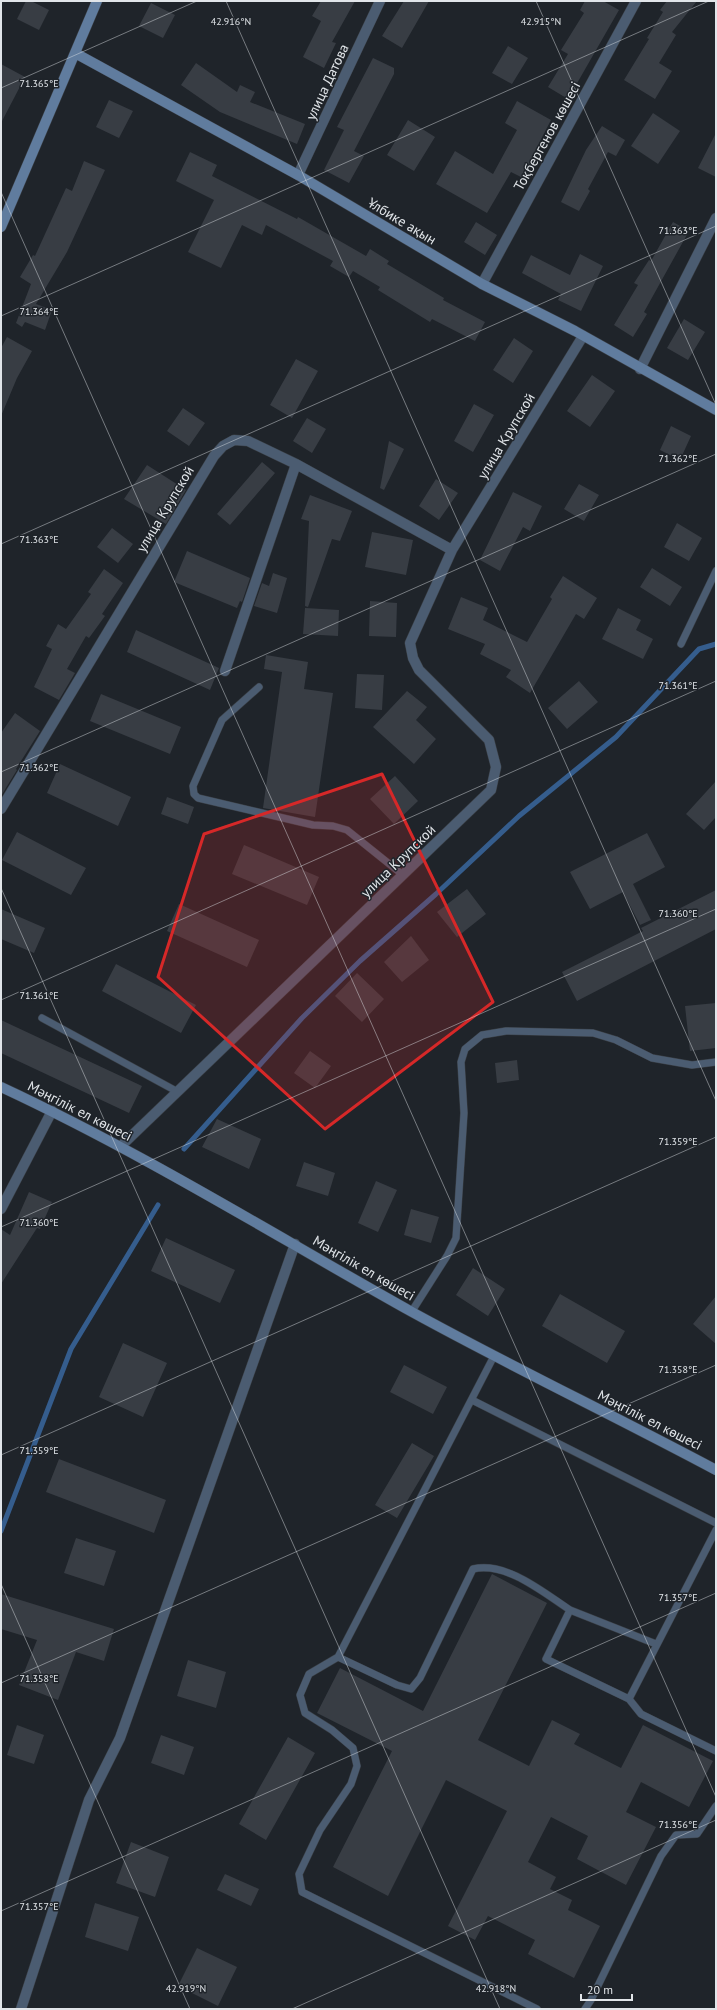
<svg xmlns="http://www.w3.org/2000/svg" width="717" height="2010" font-family="'PT Sans',sans-serif">
<style>
.lines{fill:none;stroke-linecap:round;stroke-linejoin:round}
.stream{stroke:#355d8d;stroke-width:5}
.building{fill:#383d44}
.lane-casing{stroke:#3a3f45;stroke-width:8}
.street-casing{stroke:#3a3f45;stroke-width:11}
.secondary-casing{stroke:#3a3f45;stroke-width:11}
.lane{stroke:#4b5c71;stroke-width:7}
.street{stroke:#4b5c71;stroke-width:10}
.secondary{stroke:#607c9e;stroke-width:10}
.marked{fill:#d62828;fill-opacity:0.2;stroke:#d62828;stroke-width:3;stroke-linejoin:round}
.ticks{fill:none;stroke:#e1e5e9;stroke-width:1;stroke-opacity:0.45}
.labels{text-anchor:middle;dominant-baseline:central;stroke-width:3;stroke-linejoin:round;paint-order:stroke}
.street-label{font-size:14px;fill:#e1e5e9;stroke:#1f242a}
.ticks-label{font-size:10px;text-anchor:middle;fill:#e1e5e9;stroke:#1f242a;stroke-width:3;stroke-linejoin:round;paint-order:stroke}
</style>
<rect width="100%" height="100%" fill="#1f242a"/>
<g class="lines">
<path class="stream" d="M184,1149L302,1018L360,961L436,894L519,816L616,737L699,649L716,644
M1,1531L71,1349L158,1205"/>
</g>
<path class="building" d="M26,1H31L49,10L39,30L17,19Z
M321,1H355L332,42L336,43L324,68L303,57L321,21L312,16Z
M404,1H429L402,48L382,36Z
M585,1H603L619,10L568,99L548,87L568,54L561,50L584,13L580,10Z
M667,1H697L672,32L676,35L659,63L672,71L655,99L624,80L649,39L647,38L663,12L660,10Z
M151,3L175,15L163,38L139,26Z
M508,46L528,58L512,84L492,73Z
M373,58L394,68V74L354,151L364,156L349,183L324,170L344,130L337,127Z
M196,63L237,92L240,85L255,92L250,102L305,124L297,144L220,112L181,85Z
M1,64L25,77L1,123Z
M109,100L133,111L119,138L96,127Z
M517,101L551,120L533,155L535,156L523,178L511,172L487,213L436,184L455,151L493,174L517,130L505,123Z
M653,113L680,131L658,164L631,146Z
M408,120L435,137L414,171L387,155Z
M602,126L625,140L616,156L608,152L588,189L590,191L579,211L561,202L586,150Z
M716,133V177L698,168Z
M190,152L217,165L212,176L297,219L298,217L366,256L370,249L389,261L387,264L444,298L443,300L485,322L475,341L432,319L430,322L378,290L380,287L353,271L349,277L330,266L333,261L266,225L262,235L242,225L221,268L188,252L214,200L176,181Z
M84,161L105,170L67,252L36,304L52,310L45,330L25,322L22,327L16,323L31,284L20,277L33,255L35,256L66,188L72,191Z
M476,222L497,235L485,255L464,242Z
M673,222L689,231L644,312L647,314L633,337L614,325L638,285L634,283L649,260L651,261Z
M580,254L603,266L581,311L558,300L561,294L522,273L531,255L570,275Z
M684,319L705,332L688,360L667,348Z
M7,337L32,351L17,378L1,416V348Z
M514,338L533,351L513,383L493,370Z
M296,359L318,371L292,418L270,405Z
M592,375L615,391L590,427L567,411Z
M474,404L494,415L473,452L454,441Z
M183,408L205,423L189,446L167,431Z
M307,418L326,429L312,453L293,441Z
M671,426L691,436L680,460L660,450Z
M389,441L404,449L384,490L380,488Z
M262,462L275,473L230,525L217,514Z
M147,465L186,490L166,524L124,499Z
M436,479L458,493L439,520L419,506Z
M579,484L599,495L584,521L564,509Z
M513,492L542,506L530,531L523,527L500,571L480,560Z
M310,495L352,511L340,541L332,539L308,607L305,606L309,521L301,519Z
M677,523L702,538L689,561L664,547Z
M112,528L133,544L118,563L97,547Z
M372,532L413,540L406,575L365,567Z
M187,551L250,578L242,602L240,601L237,608L174,582Z
M652,568L682,587L670,606L640,587Z
M104,569L123,583L102,614L105,616L89,638L86,636L67,669L75,673L59,700L34,687L52,649L46,646L58,624L66,629L91,594L88,592Z
M273,573L287,578L277,613L254,606L262,583L269,586Z
M563,576L597,598L584,619L576,614L530,693L506,677L511,670L480,654L485,644L448,629L461,597L488,608L483,620L527,642L552,599L550,597Z
M370,601L397,603L396,637L369,636Z
M305,608L339,610L338,636L303,634Z
M618,608L641,620L636,630L653,639L643,659L602,639Z
M136,630L219,668L210,690L127,652Z
M266,655L308,662L304,689L333,693L315,817L263,808L282,672L264,669Z
M357,674L384,675L382,710L355,708Z
M579,681L598,702L567,729L548,708Z
M407,691L427,707L416,720L436,739L414,764L373,727Z
M101,694L181,727L170,754L90,721Z
M15,713L40,731L16,769L17,770L1,796V733Z
M60,764L131,797L118,826L47,793Z
M395,776L418,801L394,824L370,799Z
M716,781V817L704,830L686,814Z
M167,797L194,807L188,824L161,814Z
M17,832L86,868L71,895L2,860Z
M647,833L665,867L633,884L651,920L640,925L623,892L590,909L570,872Z
M244,845L319,877L307,905L232,874Z
M467,889L486,914L457,937L437,912Z
M716,890V929L577,1001L562,972L643,931L641,928Z
M179,904L259,940L247,967L167,931Z
M1,909L45,928L34,953L1,939Z
M411,936L429,960L402,982L384,962Z
M116,964L196,1005L181,1033L102,991Z
M357,973L384,999L362,1022L335,996Z
M716,1003V1048L690,1051L685,1006Z
M1,1020L142,1086L129,1113L1,1053Z
M310,1051L331,1066L315,1088L294,1073Z
M517,1060L519,1080L497,1083L495,1063Z
M217,1119L261,1139L249,1169L202,1147Z
M304,1162L335,1173L328,1196L296,1186Z
M376,1181L397,1190L378,1232L358,1223Z
M29,1192L52,1202L40,1229L37,1228L1,1284V1229L10,1235Z
M411,1209L439,1217L431,1243L404,1235Z
M166,1238L235,1270L220,1303L151,1271Z
M473,1268L505,1289L488,1316L456,1295Z
M560,1294L625,1331L607,1363L542,1326Z
M716,1296V1344L693,1324Z
M123,1343L167,1363L143,1417L99,1397Z
M404,1365L447,1387L433,1414L390,1392Z
M412,1443L434,1456L397,1518L375,1505Z
M59,1459L166,1500L154,1533L46,1492Z
M76,1538L116,1551L104,1586L64,1573Z
M492,1574L547,1603L478,1740L529,1766L552,1720L580,1734L574,1744L621,1768L643,1725L713,1761L689,1807L641,1782L626,1812L656,1827L626,1885L577,1859L588,1836L551,1817L528,1862L556,1877L550,1889L572,1900L568,1910L600,1926L574,1978L528,1954L535,1940L488,1916L475,1940L448,1926L507,1811L446,1780L388,1896L333,1867L392,1751L317,1713L340,1668L423,1711Z
M1,1594L114,1629L104,1661L76,1652L58,1700L19,1685L37,1640L1,1629Z
M188,1660L226,1672L216,1708L177,1696Z
M17,1725L44,1735L34,1764L7,1755Z
M161,1735L194,1747L184,1775L151,1763Z
M288,1737L315,1753L266,1840L239,1824Z
M131,1842L169,1857L155,1897L116,1883Z
M225,1874L259,1889L251,1906L217,1890Z
M95,1903L139,1917L128,1951L85,1937Z
M197,1948L237,1967L218,2006L178,1986Z"/>
<g class="lines">
<defs>
<path id="lane" d="M681,644L716,571
M259,687L222,720L193,786L194,794L198,798L313,825L333,826L347,830L403,875
M42,1018L178,1092
M412,1311L447,1256L456,1238L464,1113L461,1062L465,1049L482,1035L506,1031L593,1033L616,1040L652,1058L692,1065L716,1062
M494,1356L338,1657L309,1674L300,1695L305,1713L332,1730L353,1748L357,1766L351,1784L320,1830L299,1874L302,1892L537,2009
M472,1400L716,1523
M716,1530L629,1699L641,1714L716,1751
M338,1657L397,1685L411,1689L420,1678L473,1569C506,1561 544,1593 570,1610
M629,1699L546,1659L570,1610L656,1644
M585,2009L591,2000L661,1856L676,1835L697,1834L716,1806"/>
<path id="street" d="M298,175L380,1
M482,284L636,1
M640,369L716,218
M225,671L296,464
M1,809L214,456L223,446L234,440L248,441L296,464L452,550
M121,1146L491,790L496,767L489,740L419,670L413,658L410,643L452,550L583,336
M1,1209L52,1111
M21,2009L89,1800L120,1738L295,1244"/>
<path id="secondary" d="M75,53L298,175L482,284L575,331L716,410
M1,227L97,1
M1,1087C143,1153 276,1236 412,1312C512,1367 615,1416 716,1470"/>
</defs>
<use href="#lane" class="lane-casing"/>
<use href="#street" class="street-casing"/>
<use href="#secondary" class="secondary-casing"/>
<use href="#lane" class="lane"/>
<use href="#street" class="street"/>
<use href="#secondary" class="secondary"/>
</g>
<path class="marked" d="M382,774L493,1002L325,1129L158,977L204,834Z"/>
<path class="ticks" d="M226,1L716,1101M536,1L716,405M1,88L197,1M1,192L716,1797M1,316L709,1M1,544L716,226M1,772L716,454M1,888L500,2009M1,1000L716,681M1,1227L716,909M1,1455L716,1137M1,1584L190,2009M1,1683L716,1365M1,1911L716,1593M292,2009L716,1820"/>
<g class="labels">
<g class="street-label">
<text transform="translate(327 82) rotate(-65)">улица Датова</text>
<text transform="translate(547 136) rotate(-61)">Тоқбергенов көшесі</text>
<text transform="translate(402 221) rotate(31)">Ұлбике ақын</text>
<text transform="translate(506 436) rotate(-59)">улица Крупской</text>
<text transform="translate(165 509) rotate(-59)">улица Крупской</text>
<text transform="translate(398 861) rotate(-44)">улица Крупской</text>
<text transform="translate(80 1111) rotate(27)">Мәңгілік ел көшесі</text>
<text transform="translate(364 1268) rotate(30)">Мәңгілік ел көшесі</text>
<text transform="translate(650 1420) rotate(27)">Мәңгілік ел көшесі</text>
</g>
</g>
<g class="ticks-label">
<text x="231" y="25">42.916°N</text>
<text x="541" y="25">42.915°N</text>
<text x="39" y="87">71.365°E</text>
<text x="678" y="234">71.363°E</text>
<text x="39" y="315">71.364°E</text>
<text x="678" y="462">71.362°E</text>
<text x="39" y="543">71.363°E</text>
<text x="678" y="689">71.361°E</text>
<text x="39" y="771">71.362°E</text>
<text x="678" y="917">71.360°E</text>
<text x="39" y="999">71.361°E</text>
<text x="678" y="1145">71.359°E</text>
<text x="39" y="1226">71.360°E</text>
<text x="678" y="1373">71.358°E</text>
<text x="39" y="1454">71.359°E</text>
<text x="678" y="1601">71.357°E</text>
<text x="39" y="1682">71.358°E</text>
<text x="678" y="1828">71.356°E</text>
<text x="39" y="1910">71.357°E</text>
<text x="186" y="1992">42.919°N</text>
<text x="496" y="1992">42.918°N</text>
</g>
<rect width="717" height="2010" fill="none" stroke="#e1e5e9" stroke-width="4"/>
<path d="M581 1994v6h51v-6" fill="none" stroke="#e1e5e9" stroke-width="2"/>
<text x="587" y="1994" font-size="12" fill="#e1e5e9" stroke="#1f242a" stroke-width="3" paint-order="stroke">20 m</text>
</svg>
